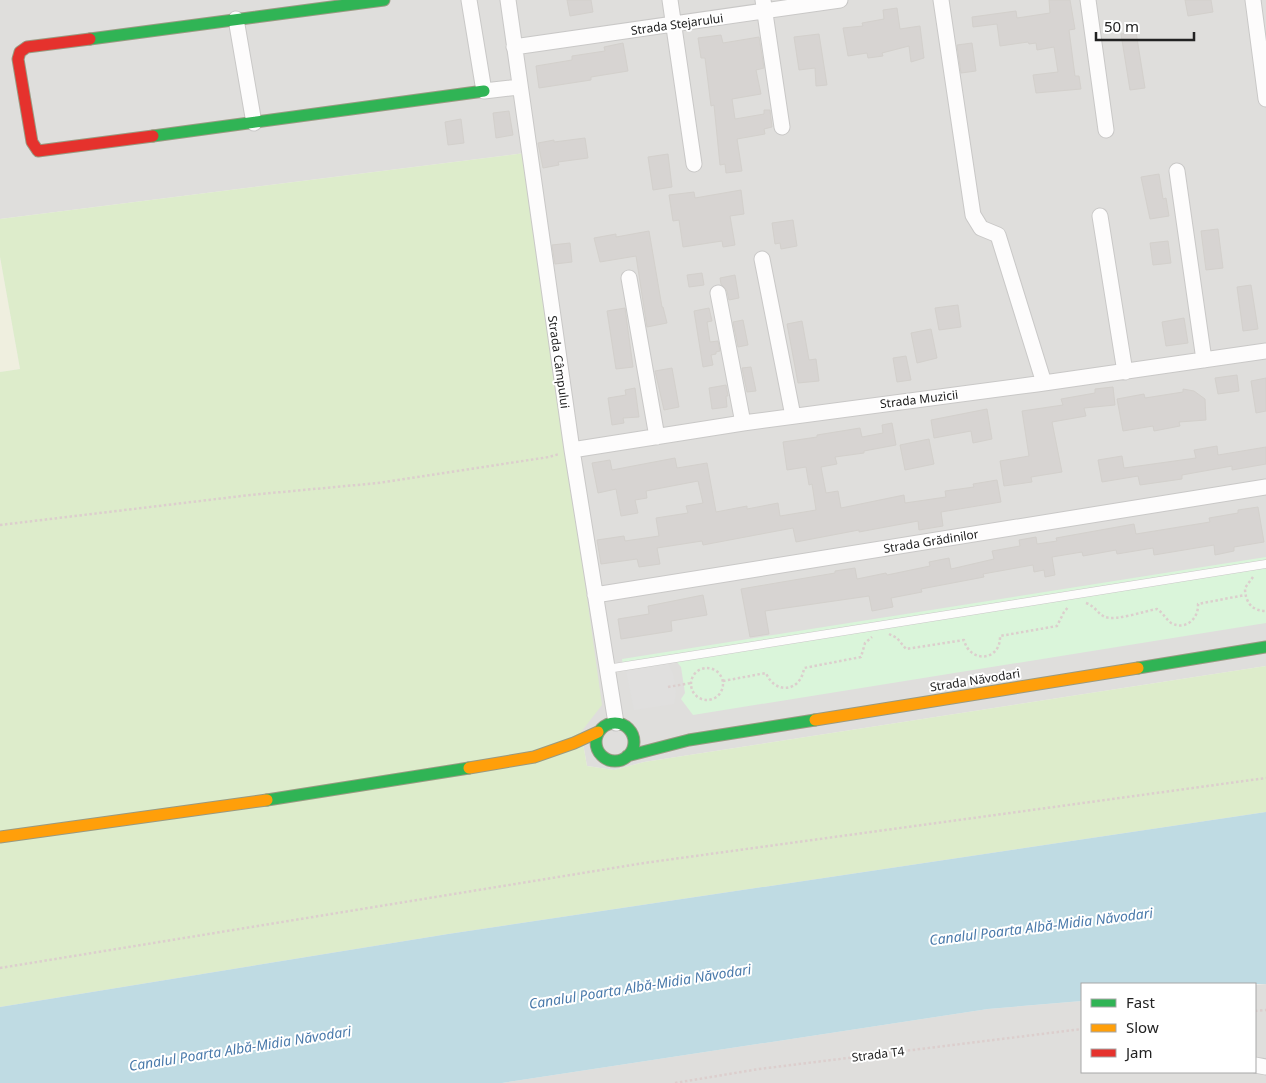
<svg xmlns="http://www.w3.org/2000/svg" width="1266" height="1083" font-family="'Noto Sans',sans-serif">
<style>
.residential{fill:#dfdedc}
.farmland{fill:#efefdf}
.grass{fill:#ddeccb}
.park{fill:#daf5da}
.parking{fill:#e0dfde}
.water{fill:#bfdbe3}
.building{fill:#d7d4d2;stroke:#d3d0cc}
.lines{fill:none;stroke-linecap:round;stroke-linejoin:round}
.lane-casing{stroke:#c9c8c7;stroke-width:9}
.street-casing{stroke:#c9c8c7;stroke-width:17}
.fast-casing{stroke:#999a82;stroke-width:13}
.slow-casing{stroke:#999a82;stroke-width:13}
.jam-casing{stroke:#999a82;stroke-width:13}
.path{stroke:#dccecd;stroke-width:2.5;stroke-dasharray:2.5 2.5;stroke-linecap:butt}
.lane{stroke:#fdfcfc;stroke-width:8}
.street{stroke:#fdfcfc;stroke-width:15}
.fast{stroke:#30b455;stroke-width:11}
.slow{stroke:#ff9f0a;stroke-width:11}
.jam{stroke:#e5322d;stroke-width:11}
.labels{text-anchor:middle;dominant-baseline:central;stroke-width:4;stroke-linejoin:round;paint-order:stroke}
.street-label{font-size:12px;fill:#222;stroke:#fff}
.water-label{font-size:14px;font-style:italic;fill:#4a7aab;stroke:#fff}
</style>
<rect width="100%" height="100%" fill="#f0eeeb"/>
<path class="residential" d="M0,0H1266V666L644,762L614,770L587,766L581,732L525,153L0,219Z
M1266,984V1083H502L988,1009L1082,1001V1072H1255V985Z"/>
<path class="farmland" d="M0,257L20,369L0,372Z"/>
<path class="grass" d="M525,153L602,705L581,732L587,766L614,770L644,762L1266,666V812L448,934L0,1007V372L20,369L0,257V219Z"/>
<path class="park" d="M1266,557V623L693,715L681,699L685,693L681,667L676,661L624,669L622,659Z"/>
<path class="parking" d="M668,664L673,674L675,684L676,694L674,704L634,710L626,671Z"/>
<path class="water" d="M1266,812V984H1082V1001L988,1009L502,1083H0V1007L448,934Z"/>
<path class="building" d="M567,0H591L593,12L570,16Z
M1049,0H1070L1075,29L1069,30L1075,76H1079L1081,89L1036,93L1033,75L1058,72L1054,47L1037,50L1036,43L1029,44L1028,42L1000,46L997,24L973,27L972,17L1016,11L1017,18L1050,13Z
M1185,0H1211L1213,12L1188,16Z
M897,8L900,29L920,26L924,58L911,62L909,46L882,53L883,56L868,58L867,53L848,56L843,28L863,26L862,23L884,19L883,10Z
M1136,32L1145,88L1130,90L1121,34Z
M819,34L827,85L816,86L815,68L799,70L794,37Z
M721,35L723,43L759,37L764,68L756,70L761,94L732,99L735,119L764,114V110H770L772,127L764,129L765,134L737,139L742,171L726,173L725,164L720,165L714,105L711,106L705,58H701L698,38Z
M623,43L628,71L591,77V80L539,88L536,66L572,60V56L605,51L604,47Z
M972,43L976,71L961,73L957,45Z
M509,111L513,135L496,138L493,113Z
M461,119L464,143L448,145L445,122Z
M585,138L588,158L558,162L559,165L543,168L538,143L554,140V142Z
M668,154L672,187L653,190L648,157Z
M1159,174L1163,199L1166,198L1169,216L1150,219L1141,177Z
M741,190L744,214L730,216L735,245L723,247L722,241L683,247L679,220L673,221L669,195L694,192L695,198Z
M793,220L797,246L781,249L780,243L775,244L772,223Z
M1218,229L1223,268L1206,270L1201,231Z
M649,231L662,307H663L667,323L647,327L636,256L600,262L594,238L616,234V237Z
M1168,241L1171,263L1153,265L1150,243Z
M570,243L572,262L555,264L552,245Z
M702,273L704,285L689,287L687,275Z
M735,275L739,298L729,300L727,291L721,284L720,278Z
M1251,285L1258,329L1243,331L1237,287Z
M958,305L961,327L939,330L935,308Z
M625,308L633,367L616,369L607,311Z
M709,308L712,321L707,322L710,342L718,341L720,351L716,352V354L711,355L713,365L703,367L694,311Z
M1184,318L1188,343L1166,346L1162,322Z
M743,320L748,345L738,347L733,322Z
M802,321L809,360L816,359L819,381L798,383L787,324Z
M931,329L937,358L917,363L911,333Z
M906,356L911,380L897,382L893,358Z
M751,367L756,391L747,392L742,368Z
M672,368L679,407L664,410L655,371Z
M1237,375L1239,391L1218,394L1215,378Z
M1266,378V411L1256,413L1251,381Z
M726,385L728,396H726L727,407L712,409L709,388Z
M1113,387L1115,405L1084,408L1086,416L1052,422L1062,472L1031,477L1032,482L1004,486L1000,461L1029,456L1022,411L1063,405L1061,399L1095,393V389Z
M635,388L639,417L623,418L624,423L612,425L608,398L626,395L625,390Z
M1183,389L1194,391L1205,399L1206,420L1179,422L1180,426L1154,431L1153,426L1123,431L1117,399L1144,394L1145,398L1183,392Z
M987,409L992,439L973,443L971,431L934,438L931,420Z
M892,423L896,445L864,451V453L835,457L837,464L821,467L826,493L838,491L841,508L904,495L905,503L946,497L945,491L974,487L973,484L997,480L1001,502L941,512L943,526L919,530L918,521L859,532V530L796,542L793,528L703,545L702,541L657,548L660,564L639,567L637,559L601,564L597,540L624,536L625,541L659,536L656,518L688,513L686,506L703,503L698,481L646,491L647,498L635,500L638,513L621,516L616,489L598,493L592,463L610,460L612,470L675,458L677,468L707,463L716,512L747,506V509L778,503L780,516L816,510L812,484L809,485L806,467L787,470L783,442L817,437V435L860,428L862,437L883,433L882,425Z
M929,439L934,464L905,470L900,445Z
M1217,446L1218,455L1266,447V464L1232,470V466L1182,475V479L1140,485L1138,476L1102,482L1098,460L1122,456L1124,468L1196,458L1194,450Z
M1258,507L1264,542L1234,547V551L1215,555L1214,545L1154,555L1153,548L1117,554L1116,550L1083,556L1082,552L1052,557L1055,575L1045,577L1044,570L1034,572L1033,565L983,574L984,577L921,589L922,592L891,598L893,607L872,611L869,596L765,611L769,634L750,637L741,589L835,573V571L855,568L857,579L886,573L887,575L930,566L929,562L949,558L951,569L994,559L992,551L1020,546L1019,540L1036,537L1037,544L1057,541L1056,538L1134,524L1136,534L1210,522L1209,518L1238,513V510Z
M703,595L707,615L671,621L672,631L621,639L618,619L649,614L648,606Z"/>
<g class="lines">
<defs>
<path id="lane" d="M607,669L1266,564"/>
<path id="street" d="M469,0L484,91L519,87
M508,0L572,450L616,723
M670,0L694,164
M763,0L782,127
M941,0L973,215L981,228L998,235L1044,383
M1088,0L1106,130
M1253,0L1266,99
M236,19L254,123
M514,47L840,0
M1177,171L1204,360
M1100,216L1125,372
M762,259L793,416
M629,278L657,437
M718,293L743,423
M572,450L743,423L1037,384L1266,351
M595,595L1266,487
M1255,1065L1266,1067"/>
<path id="fast" d="M90,39L384,0
M153,136L484,91
M1138,668L1266,647
M596 742a19 19 0 1 1 38 0a19 19 0 1 1-38 0Z
M627,756L689,740L815,720
M267,800L469,768"/>
<path id="slow" d="M815,720L1138,668
M469,768L534,757L574,743L598,732
M0,837L267,800"/>
<path id="jam" d="M90,39L27,47L20,52L18,59L32,142L38,151L153,136"/>
</defs>
<use href="#lane" class="lane-casing"/>
<use href="#street" class="street-casing"/>
<use href="#fast" class="fast-casing"/>
<use href="#slow" class="slow-casing"/>
<use href="#jam" class="jam-casing"/>
<path class="path" d="M0,525L250,495L378,483L549,457L559,454
M1253,577L1245,588C1245,602 1252,611 1266,611
M1086,603C1095,606 1098,614 1105,617C1116,621 1145,611 1157,609C1163,613 1166,619 1171,623C1186,631 1199,618 1198,604L1245,595
M889,634L897,638L906,649L964,640C970,664 1001,661 1000,636L1057,626L1064,612L1069,606
M691 684a16 16 0 1 1 32 0a16 16 0 1 1-32 0Z
M723,681L766,673C775,695 801,692 804,668L861,657L865,643L872,637
M668,687L691,683
M0,968L644,863L1266,778
M1255,1011L1266,1010
M675,1083L759,1069L1082,1029"/>
<use href="#lane" class="lane"/>
<use href="#street" class="street"/>
<use href="#fast" class="fast"/>
<use href="#slow" class="slow"/>
<use href="#jam" class="jam"/>
</g>
<g class="labels">
<g class="street-label">
<text transform="translate(677 24) rotate(-8)">Strada Stejarului</text>
<text transform="translate(559 362) rotate(82)">Strada Câmpului</text>
<text transform="translate(919 399) rotate(-7)">Strada Muzicii</text>
<text transform="translate(931 541) rotate(-9)">Strada Grădinilor</text>
<text transform="translate(975 680) rotate(-9)">Strada Năvodari</text>
<text transform="translate(878 1054) rotate(-7)">Strada T4</text>
</g>
<g class="water-label">
<text transform="translate(1041 926) rotate(-7)">Canalul Poarta Albă-Midia Năvodari</text>
<text transform="translate(640 986) rotate(-9)">Canalul Poarta Albă-Midia Năvodari</text>
<text transform="translate(240 1048) rotate(-9)">Canalul Poarta Albă-Midia Năvodari</text>
</g>
</g>
<rect x="1081" y="983" width="175" height="90" fill="#ffffff" stroke="#a7a7a7"/>
<rect x="1091" y="999" width="25" height="8" fill="#30b455" stroke="#a7a7a7"/>
<text x="1126" y="1008" font-size="15" fill="#222222">Fast</text>
<rect x="1091" y="1024" width="25" height="8" fill="#ff9f0a" stroke="#a7a7a7"/>
<text x="1126" y="1033" font-size="15" fill="#222222">Slow</text>
<rect x="1091" y="1049" width="25" height="8" fill="#e5322d" stroke="#a7a7a7"/>
<text x="1126" y="1058" font-size="15" fill="#222222">Jam</text>
<path d="M1096 32v8h98v-8" fill="none" stroke="#222222" stroke-width="2.5"/>
<text x="1104" y="32" font-size="15" fill="#222222" stroke="#ffffff" stroke-width="4" paint-order="stroke">50 m</text>
</svg>
